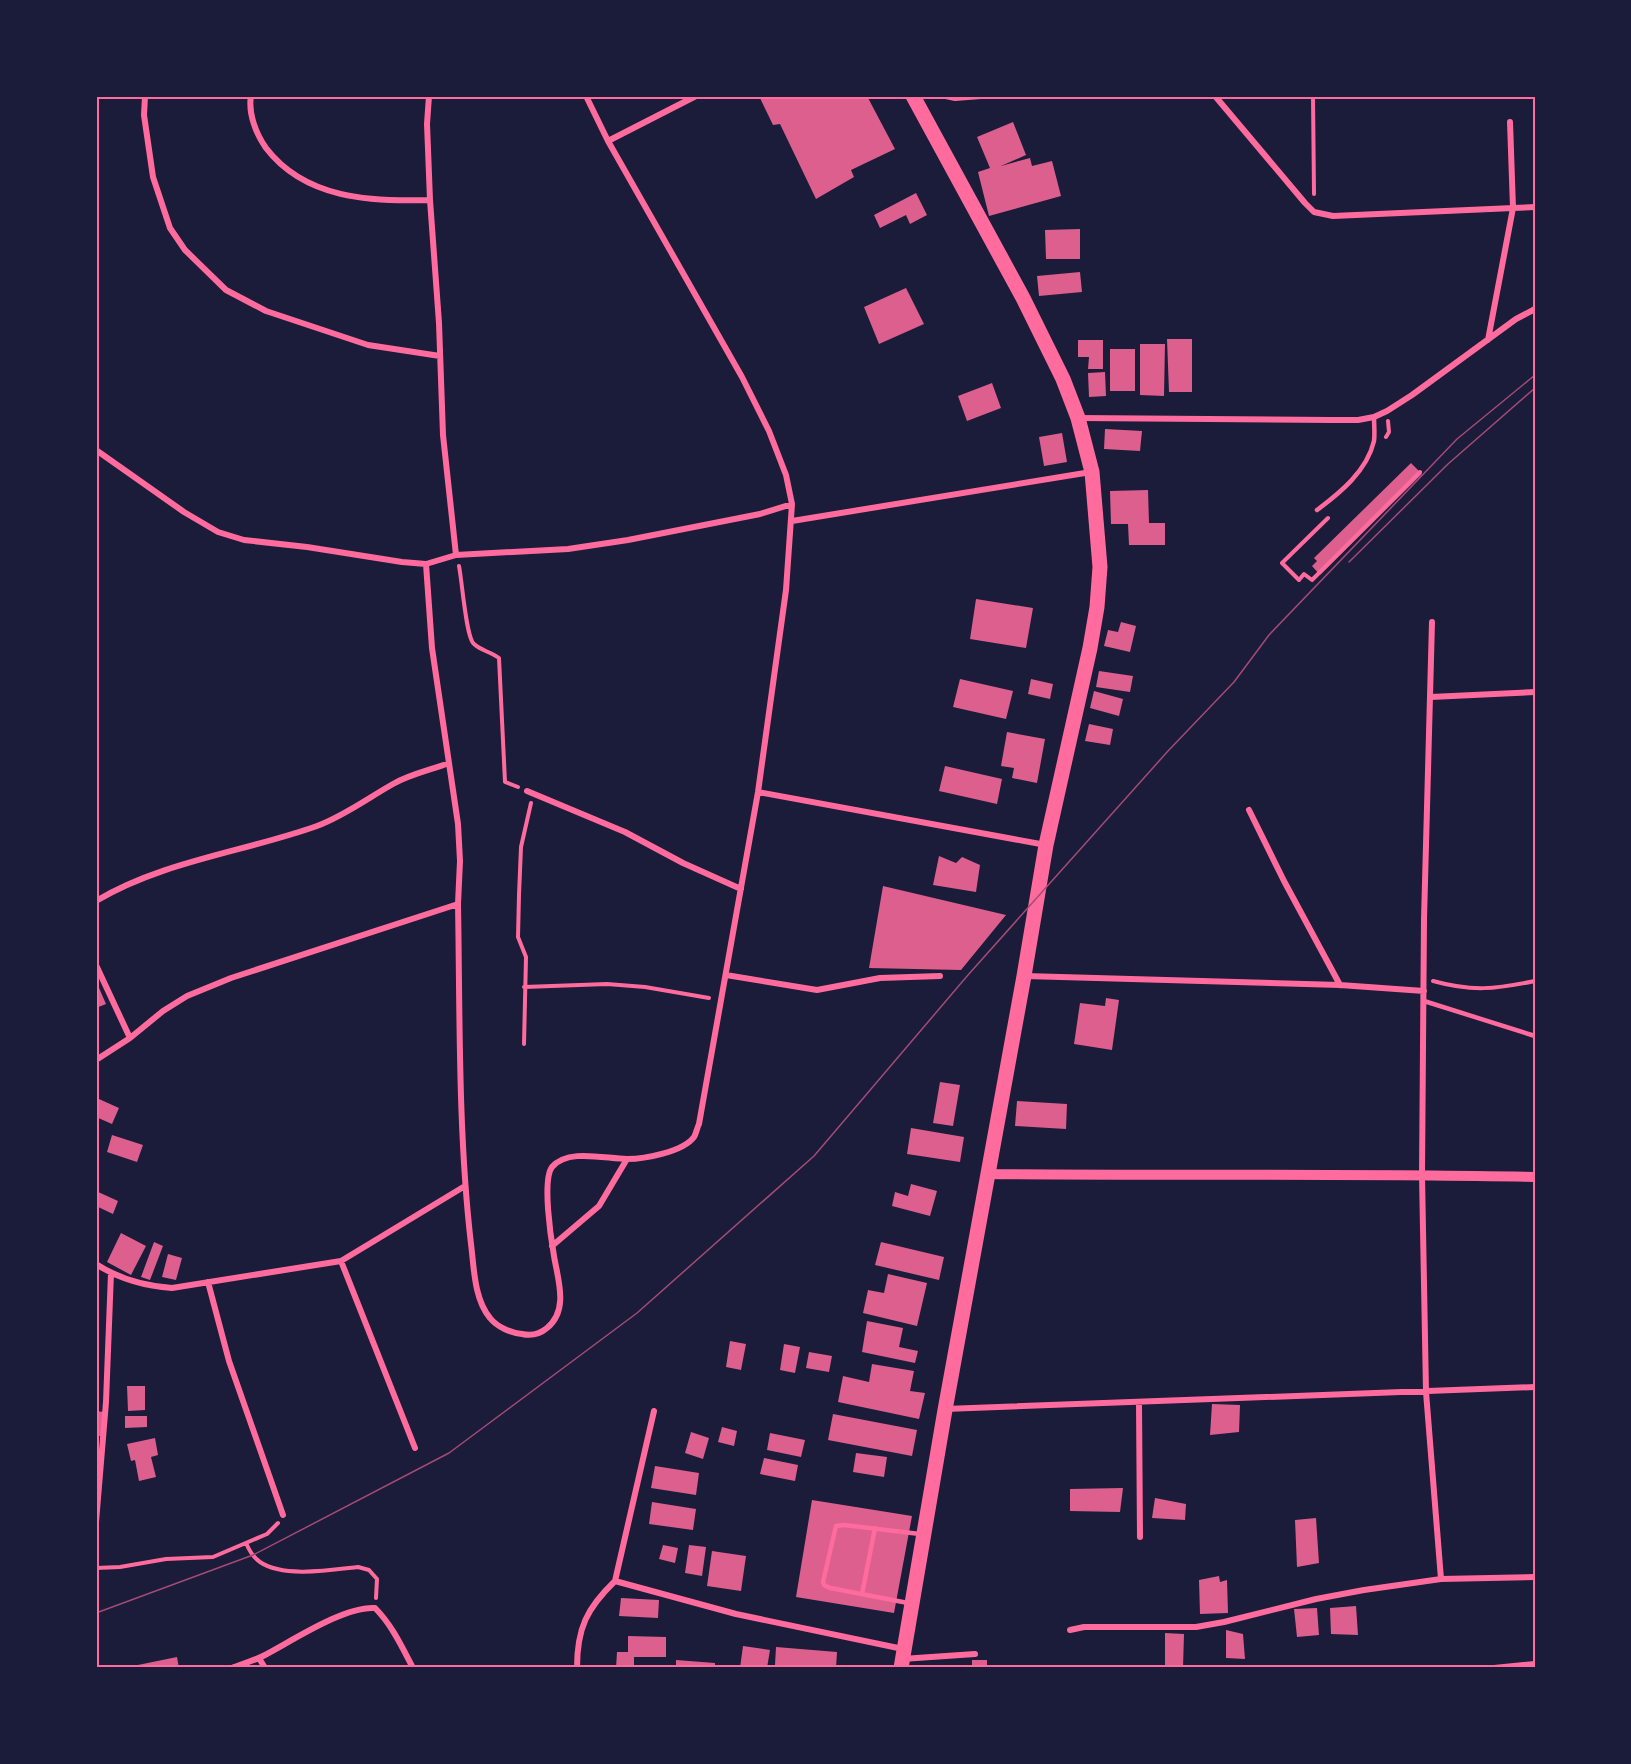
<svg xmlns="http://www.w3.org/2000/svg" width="1631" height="1764" font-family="'Public Sans',sans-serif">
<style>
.building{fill:#dd5f8e}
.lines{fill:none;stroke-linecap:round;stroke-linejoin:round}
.path{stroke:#ff6b9d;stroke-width:4}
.service{stroke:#ff6b9d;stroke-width:4.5}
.minor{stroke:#ff6b9d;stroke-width:6}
.tertiary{stroke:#ff6b9d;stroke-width:10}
.primary{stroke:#ff6b9d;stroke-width:15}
.tram{stroke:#a44b75;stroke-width:1.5}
.neatline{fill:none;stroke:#ff6b9d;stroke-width:2}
</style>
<rect width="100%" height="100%" fill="#1b1b3a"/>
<path class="building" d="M759,96H867L895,149L851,170L854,177L816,199L780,124L773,125Z
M1013,122L1026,155L1001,166L1030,158L1032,166L1052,161L1061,196L989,216L978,172L990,168L977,137Z
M916,193L927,215L910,224L906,215L880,228L874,215Z
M1080,229V259H1046L1045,230Z
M1080,272L1082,292L1039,296L1037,276Z
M906,288L924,324L879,344L864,307Z
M1167,339H1192V392H1169Z
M1078,340H1103V369H1088L1089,357H1078Z
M1140,344H1165L1164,396L1140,395Z
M1110,349H1135V391H1110Z
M1105,372L1106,396L1089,397L1088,373Z
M992,383L1001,408L967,421L958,396Z
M1105,429L1142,431L1140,451L1104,449Z
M1062,433L1067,462L1044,466L1039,437Z
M1411,463L1422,474L1320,575L1312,566L1317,561L1314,558Z
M1148,490L1149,523H1165V545H1129L1128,524H1111L1110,491Z
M976,599L1033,608L1026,648L970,639Z
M1121,622L1136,626L1130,652L1104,646L1108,630L1118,632Z
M1099,671L1133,676L1130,692L1096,687Z
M960,679L1013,691L1006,719L953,707Z
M1031,679L1053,684L1050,699L1028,694Z
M1094,691L1123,699L1119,716L1090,708Z
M1089,724L1113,729L1110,745L1085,741Z
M1007,732L1045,739L1037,783L1012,778L1014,768L1001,766Z
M945,766L1002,779L997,804L939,791Z
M939,856L956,863L962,857L980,865L976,892L933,885Z
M883,886L1006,915L961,970L869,968Z
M96,981L106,1004L96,1008Z
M1106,998L1119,1000L1112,1050L1074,1044L1080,1003L1105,1006Z
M940,1082L960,1085L953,1126L933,1123Z
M99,1099L119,1108L112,1124L96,1117V1107Z
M1017,1101L1067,1104L1066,1129L1015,1126Z
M911,1128L964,1137L960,1162L907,1154Z
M112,1135L143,1145L137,1162L107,1152Z
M911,1184L937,1191L930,1216L892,1206L895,1192L908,1196Z
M96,1191L118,1201L113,1214L96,1206Z
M121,1233L146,1246L131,1275L107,1262Z
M154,1242L163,1246L150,1280L141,1277Z
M881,1242L944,1257L939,1280L875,1265Z
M168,1254L182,1258L176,1280L162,1277Z
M888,1274L927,1283L917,1326L863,1313L868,1290L884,1293Z
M867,1321L903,1328L899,1347L918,1351L915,1363L862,1352Z
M730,1341L746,1344L741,1370L726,1367Z
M784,1344L800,1347L795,1373L780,1370Z
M809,1352L832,1356L829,1372L806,1368Z
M872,1364L914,1371L910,1391L925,1393L919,1419L838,1402L843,1376L869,1382Z
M127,1386H145V1410L128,1411Z
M1212,1404L1240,1405L1239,1432L1210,1435Z
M96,1411L104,1412L101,1436H96Z
M833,1414L917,1430L912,1456L828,1440Z
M125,1416H147V1427L125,1428Z
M722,1427L737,1431L734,1446L718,1442Z
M691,1432L709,1438L703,1459L685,1453Z
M770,1433L805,1440L801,1457L767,1450Z
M155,1438L158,1455L151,1457L156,1477L139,1481L135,1460L131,1461L127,1444Z
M856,1453L887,1457L884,1477L853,1472Z
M764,1458L798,1465L795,1481L760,1474Z
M655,1466L699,1473L696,1495L651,1488Z
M1123,1488L1120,1512L1070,1511V1489Z
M1155,1498L1186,1504L1185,1520L1152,1518Z
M812,1500L912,1516L894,1613L796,1597Z
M652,1502L696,1509L693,1530L649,1524Z
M1316,1518L1319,1563L1297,1567L1295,1520Z
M663,1545L678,1548L675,1563L659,1559Z
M689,1545L706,1547L702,1576L685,1573Z
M712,1551L746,1556L741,1591L707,1586Z
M1219,1576L1220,1582L1227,1580L1228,1613L1200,1614L1199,1580Z
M621,1598L659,1600L658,1618L619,1616Z
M1356,1606L1358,1635L1331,1634L1330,1608Z
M1317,1608L1319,1635L1297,1637L1294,1609Z
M1226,1630L1243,1634L1245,1659L1226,1658Z
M1165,1633L1184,1634L1183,1668H1165Z
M628,1636L666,1637V1657H634V1668H616L617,1652H628Z
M743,1646L770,1650L767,1668H740Z
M776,1647L837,1652L836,1668H798L775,1665Z
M177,1657L179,1668H128V1667Z
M676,1660L715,1663V1668H676Z
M972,1660H987V1668H972Z"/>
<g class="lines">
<path class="path" d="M941,96L955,99L994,96
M1313,96L1314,194
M1386,437L1389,432L1388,421
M1328,518L1282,563L1299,580L1304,574L1312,580L1420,472
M459,566C462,580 466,638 474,644C480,650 491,652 499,658L505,782L518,787
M1433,981C1473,992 1495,989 1535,981
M524,987L607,984L645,987L709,998
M524,1044L526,957L518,937L519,895L521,847L531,803
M246,1543C249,1550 254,1558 260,1562C283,1578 331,1570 358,1567L369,1570L377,1579L376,1598
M96,1568L120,1567L166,1559L213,1557L267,1534L278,1523"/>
<path class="service" d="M1317,510C1340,493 1367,471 1374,441C1375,433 1374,425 1374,417
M1424,1001L1535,1036
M862,1594L875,1528
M908,1603L830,1588L824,1585L823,1582L836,1526L844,1525L920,1534"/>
<path class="minor" d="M145,96L144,115L153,177L170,228L185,250L226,290L266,311L368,345L440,356
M251,96C248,113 256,134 266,148C305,199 371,202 430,200
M429,96L427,124L430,200L439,323L443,435L456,555
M586,96L608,141L742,377L769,431L786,475L792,504L786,590L758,792L699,1124C697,1128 696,1134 694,1137C683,1152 644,1159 627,1159
M1215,96L1305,203L1314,212L1333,216L1513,208L1488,340
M1510,122L1513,208L1535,207
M608,141L696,96
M1078,418L1331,420H1358L1374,417L1387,411L1412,395L1516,319L1535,309
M96,450L184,512L218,532L244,540L307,547L402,562L426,564L456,555L568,549L628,540L760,514L792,504
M792,521L1091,472
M426,564L432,648L458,824L460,861L458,904C460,1017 458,1132 471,1244C474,1267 474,1299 490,1318C497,1327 511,1333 522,1334C531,1336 540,1334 547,1328C569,1310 558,1280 554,1256C551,1239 542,1180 552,1167C568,1148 606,1159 627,1159L599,1206L552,1246
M1432,622L1424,919L1422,1175L1426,1392L1441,1579
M1431,697L1535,692
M527,791L625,832L683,863L741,889
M758,792L1046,845
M1249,810L1284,881L1340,985
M96,901C163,861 244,852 317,826C344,816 368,798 393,784C410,774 431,770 449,763
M96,965L130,1038
M726,975L817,990L880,978L940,976
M1025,976L1340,985L1424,991
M96,1060L130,1038L163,1011L187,996L231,978L458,904
M341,1261L415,1448
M96,1264C119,1279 144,1286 172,1288L341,1261L465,1186
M208,1282L229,1361L283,1515
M1139,1403L1140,1537
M945,1409L1535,1387
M96,1522L106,1402L111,1273
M615,1581L736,1614L903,1649
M615,1581L654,1411
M1070,1630L1084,1627H1196L1224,1622L1316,1599L1364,1590L1441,1579L1535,1577
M259,1658L265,1668
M902,1659L975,1654
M232,1668C242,1664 253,1661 263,1656C292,1641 344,1606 375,1608C392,1625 402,1647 413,1668
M577,1668C577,1628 587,1608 615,1581
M1494,1668L1535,1664"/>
<path class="tertiary" d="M986,1174C1169,1176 1352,1173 1535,1177"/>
<path class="primary" d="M901,1668L945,1410L1024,976L1046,845L1090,648L1097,607L1100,567L1092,472L1078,418L1063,379L1023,298L913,96"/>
<path class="tram" d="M1349,562L1448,464L1535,388
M96,1613L253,1555L449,1453L637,1313L814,1156L968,975L1168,751L1234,682L1269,635L1457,439L1535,375"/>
</g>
<rect width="1631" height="1764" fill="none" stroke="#1b1b3a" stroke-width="195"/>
<rect x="98" y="98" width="1436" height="1568" class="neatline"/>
</svg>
